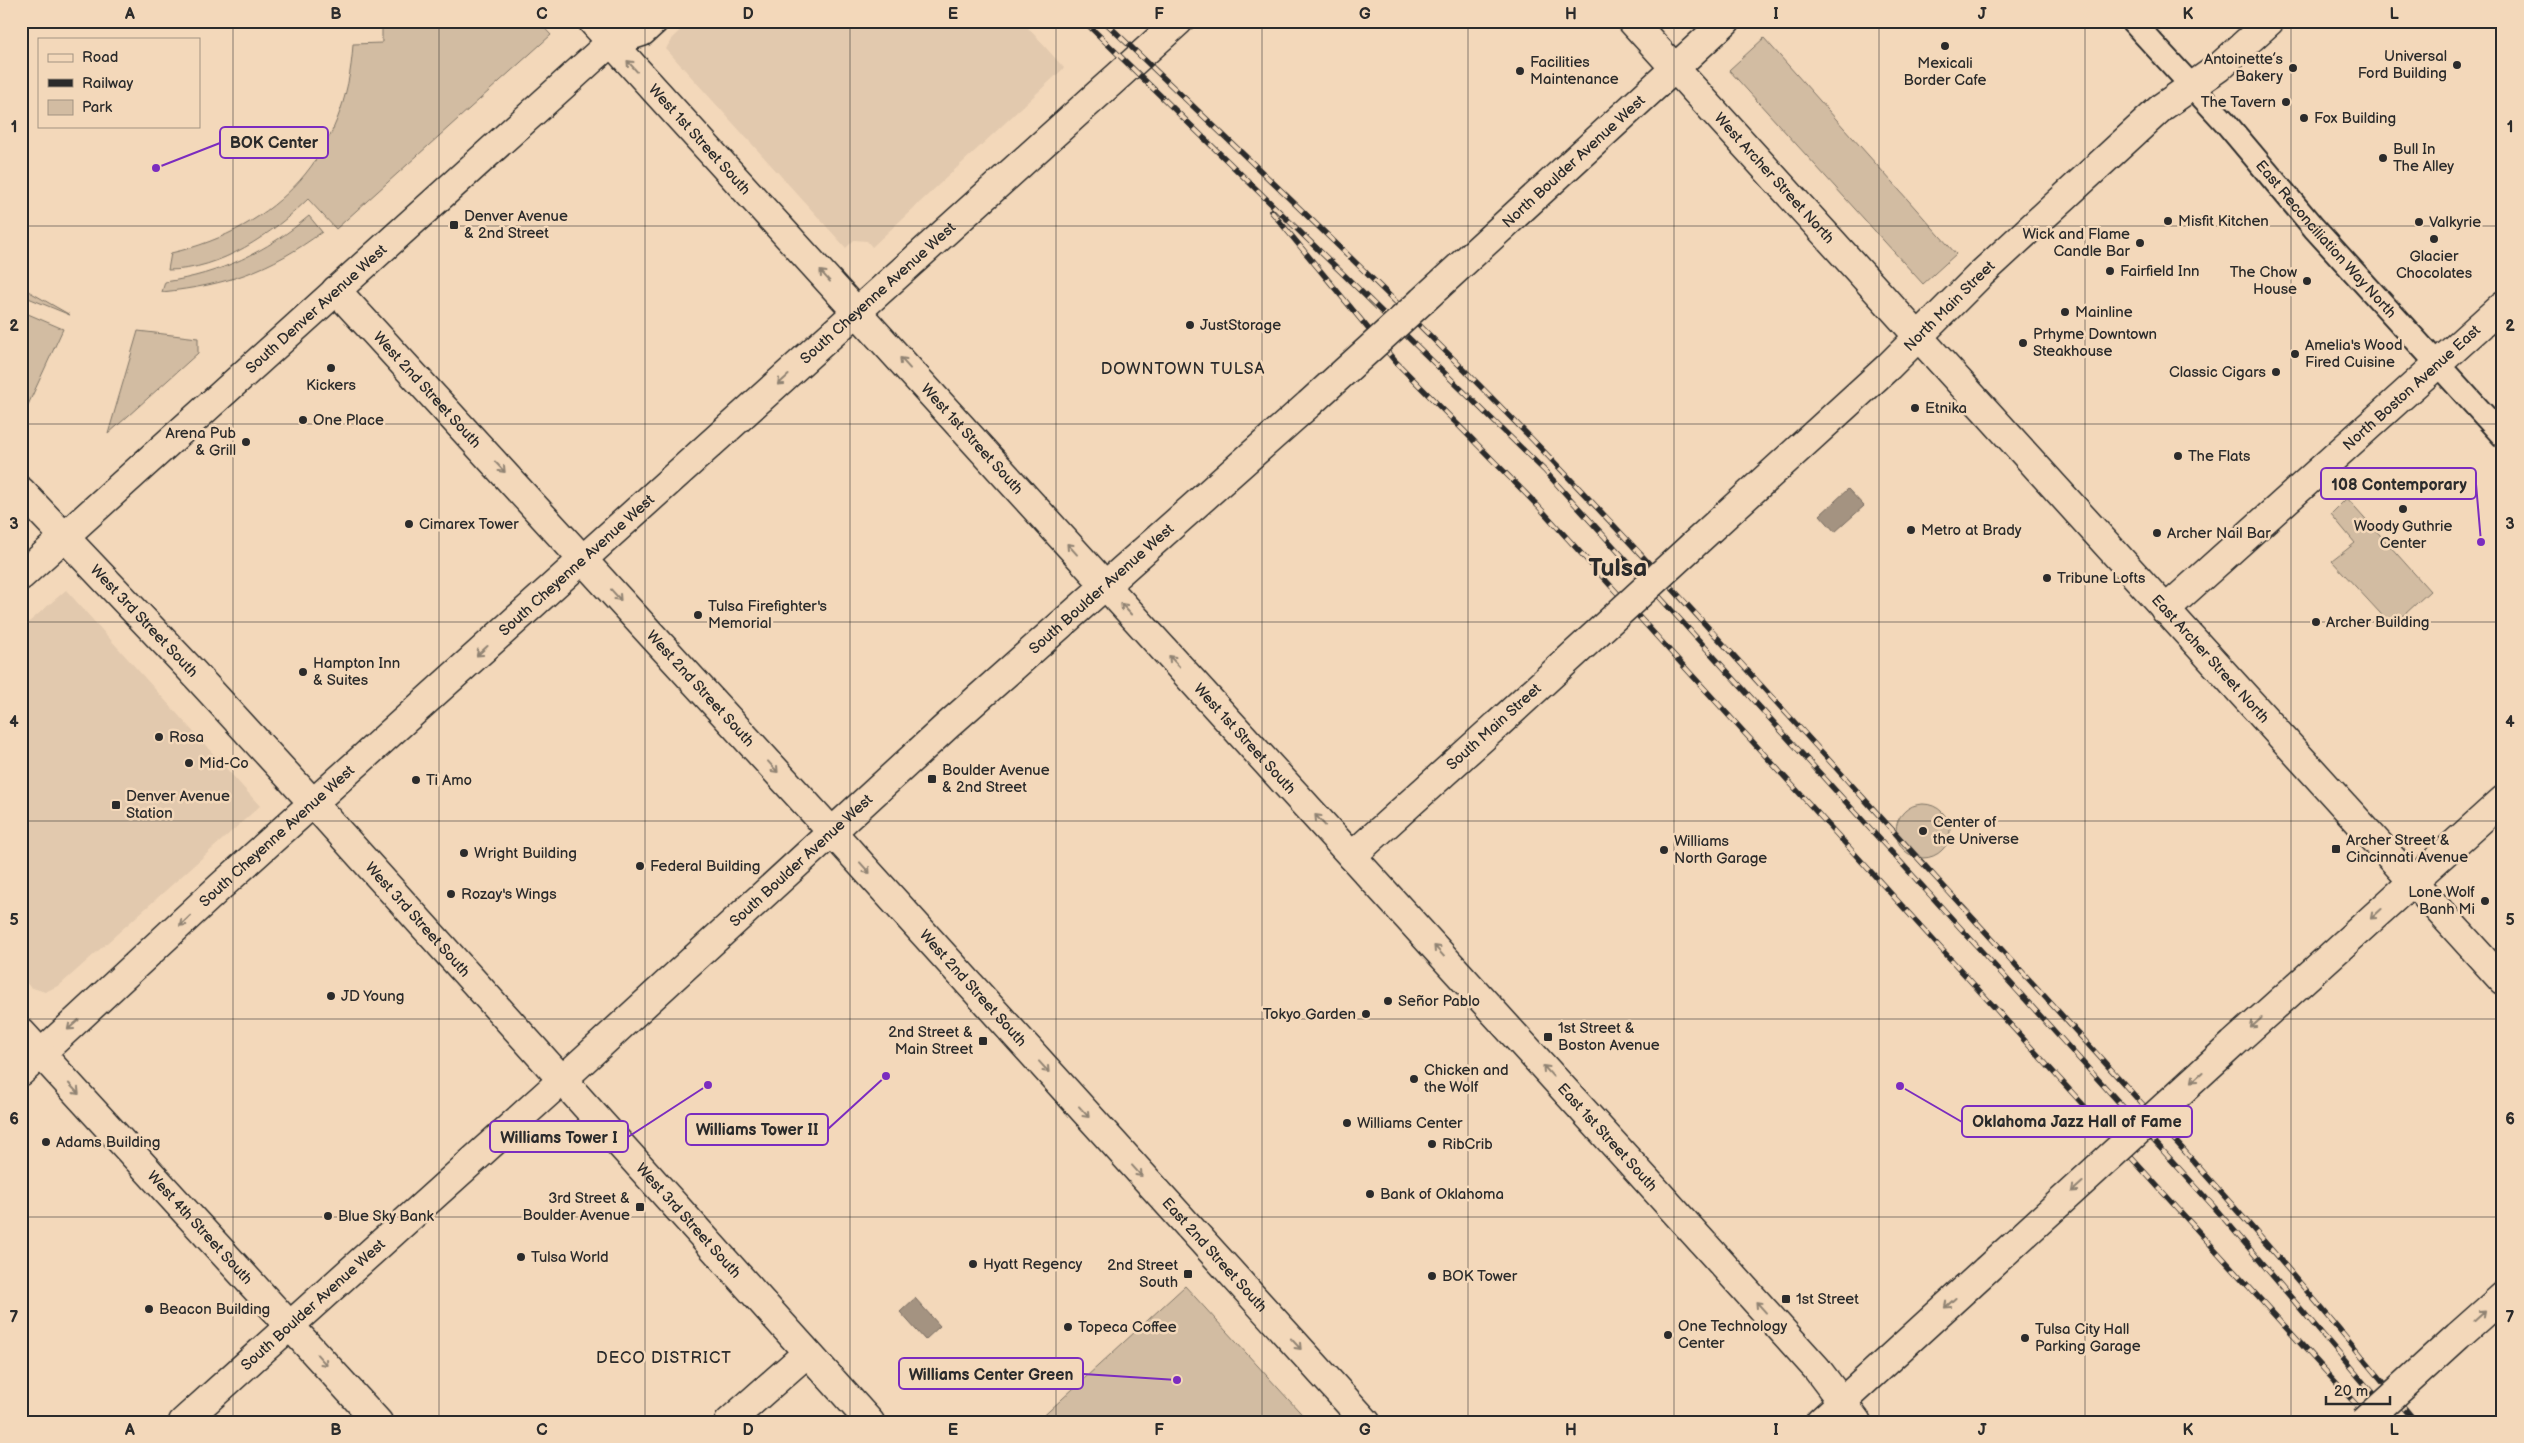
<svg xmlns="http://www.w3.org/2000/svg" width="2524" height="1443" font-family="'Balsamiq Sans',sans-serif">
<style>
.built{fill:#e2c9ae}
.green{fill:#d2bca2;stroke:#7e7466}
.water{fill:#a49381;stroke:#74695f}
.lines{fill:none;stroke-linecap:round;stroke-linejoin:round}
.street-casing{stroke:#2b2b2b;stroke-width:26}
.secondary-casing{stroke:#2b2b2b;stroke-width:31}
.primary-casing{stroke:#2b2b2b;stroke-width:31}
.street{stroke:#f3d8ba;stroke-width:22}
.secondary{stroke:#f3d8ba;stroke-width:28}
.primary{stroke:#f3d8ba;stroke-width:28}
.rail-casing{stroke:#2b2b2b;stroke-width:5.5}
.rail{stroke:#f3d8ba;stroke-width:4;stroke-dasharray:11;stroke-linecap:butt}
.secondary-bridge-casing{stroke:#2b2b2b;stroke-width:31;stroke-linecap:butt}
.primary-bridge-casing{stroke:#2b2b2b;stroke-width:31;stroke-linecap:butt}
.secondary-bridge{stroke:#f3d8ba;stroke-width:28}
.primary-bridge{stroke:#f3d8ba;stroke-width:28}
.oneway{stroke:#8f8272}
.grid{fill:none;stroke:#2b2b2b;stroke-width:1;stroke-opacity:0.55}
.poi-dot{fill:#2b2b2b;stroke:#f3d8ba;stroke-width:2}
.labels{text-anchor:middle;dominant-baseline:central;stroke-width:5;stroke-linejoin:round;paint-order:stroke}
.poi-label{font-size:15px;fill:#2b2b2b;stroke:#f3d8ba;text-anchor:start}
.street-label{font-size:15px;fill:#2b2b2b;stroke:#f3d8ba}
.neighbourhood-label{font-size:16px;letter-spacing:1px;fill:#2b2b2b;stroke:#f3d8ba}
.town-label{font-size:25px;font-weight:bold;fill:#2b2b2b;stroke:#f3d8ba}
.leader{fill:none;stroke:#7b2cbf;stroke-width:2}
.callout-dot{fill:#7b2cbf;stroke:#f3d8ba;stroke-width:2}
.callout{fill:#f3d8ba;stroke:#7b2cbf;stroke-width:2}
.callout-label{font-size:16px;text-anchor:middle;font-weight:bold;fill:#2b2b2b}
.neatline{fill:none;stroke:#2b2b2b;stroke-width:2}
.grid-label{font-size:16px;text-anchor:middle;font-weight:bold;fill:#2b2b2b}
</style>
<rect width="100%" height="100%" fill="#f3d8ba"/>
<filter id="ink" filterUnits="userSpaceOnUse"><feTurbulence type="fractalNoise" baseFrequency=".02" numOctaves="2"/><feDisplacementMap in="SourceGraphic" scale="10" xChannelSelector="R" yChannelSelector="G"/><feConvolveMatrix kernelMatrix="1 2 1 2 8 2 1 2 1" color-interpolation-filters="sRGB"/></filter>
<g filter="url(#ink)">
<path class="built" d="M690,21H1022L1064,68L872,247L867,241L854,240L846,248L666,49L672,38Z
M66,590L260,806L60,985L45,992L30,987L21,977V629Z"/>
<path class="green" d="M382,21H538L551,35L336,229L308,199C272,234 221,270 168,270L171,253C277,229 347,154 353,44L382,43Z
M1764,38L1956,254L1923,284L1729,70Z
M309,216L322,232C269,271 227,285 162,292L165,282C220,274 266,252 309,216Z
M21,287L70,315L21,295Z
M21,311L63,329L21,420Z
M138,331L198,338V353L108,434Z
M2347,498L2430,591L2392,626L2332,561L2355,543L2331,514Z
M1896 831a27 27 0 1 1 54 0a27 27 0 1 1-54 0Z
M1185,1286L1309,1422H1037Z"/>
<path class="water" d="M1848,489L1864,506L1835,532L1820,515Z
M915,1298L940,1326L925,1340L900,1312Z"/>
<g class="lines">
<defs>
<g id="street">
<path id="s1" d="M2132,21L2225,122L2314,228L2503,436"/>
</g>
<g id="secondary">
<path id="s2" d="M1632,21L2503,981"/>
<path id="s3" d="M336,290L832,832L1366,1422"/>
<path id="s4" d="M1422,301L1726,21"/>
<path id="s5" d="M21,491L190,669L313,803L870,1422"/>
<path id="s6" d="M1692,546L1888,367L1981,274L2162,107L2218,68L2270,21"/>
<path id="s7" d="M21,576L611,42L642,32L654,21"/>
<path id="s8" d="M2165,610L2503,305"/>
<path d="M1352,856L1497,725"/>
<path id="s9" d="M21,1072L220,887L1179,21"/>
<path id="s10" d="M183,1422L561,1081L947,726L1309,404"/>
<path d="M729,1422L807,1353"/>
</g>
<g id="primary">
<path id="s11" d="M592,21L1651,1185L1817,1369L1857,1422"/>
<path id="s12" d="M21,1032L378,1422"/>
<path d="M2233,1044L2503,800"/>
<path d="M2458,1336L2503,1296"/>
<path d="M1820,1422L1986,1270"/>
</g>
</defs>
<use href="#street" class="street-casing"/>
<use href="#secondary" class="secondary-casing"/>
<use href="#primary" class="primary-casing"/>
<use href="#street" class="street"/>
<use href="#secondary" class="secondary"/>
<use href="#primary" class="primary"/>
<defs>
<path id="rail" d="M1084,21L1544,470L2215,1208L2397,1422
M1104,21C1255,166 1408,309 1552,460C1683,597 1809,739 1937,879C2100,1057 2264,1234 2416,1422
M1271,211L1395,361L1538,506L2372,1422"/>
</defs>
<use href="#rail" class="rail-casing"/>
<use href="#rail" class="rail"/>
<defs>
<path id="secondary-bridge" d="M1309,404L1422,301
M1497,725L1692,546"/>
<path id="primary-bridge" d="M1986,1270L2233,1044
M2364,1422L2458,1336"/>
</defs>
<use href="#secondary-bridge" class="secondary-bridge-casing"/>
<use href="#primary-bridge" class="primary-bridge-casing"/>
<use href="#secondary-bridge" class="secondary-bridge"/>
<use href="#primary-bridge" class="primary-bridge"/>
</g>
<defs><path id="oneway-shaft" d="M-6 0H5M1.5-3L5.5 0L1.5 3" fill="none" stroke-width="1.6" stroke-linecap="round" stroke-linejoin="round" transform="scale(1.25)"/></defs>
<g class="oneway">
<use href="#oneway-shaft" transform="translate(632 66) rotate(-132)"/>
<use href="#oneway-shaft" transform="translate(825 276) rotate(-132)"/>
<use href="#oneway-shaft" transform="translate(905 363) rotate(-132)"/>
<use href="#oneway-shaft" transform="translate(783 380) rotate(138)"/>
<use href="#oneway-shaft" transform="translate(500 467) rotate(47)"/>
<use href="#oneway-shaft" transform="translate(1072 549) rotate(-132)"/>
<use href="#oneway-shaft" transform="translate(616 595) rotate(48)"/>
<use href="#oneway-shaft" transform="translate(1126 609) rotate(-133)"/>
<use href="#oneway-shaft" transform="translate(482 651) rotate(138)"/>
<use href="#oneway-shaft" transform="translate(1174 661) rotate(-133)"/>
<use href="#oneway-shaft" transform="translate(773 767) rotate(48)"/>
<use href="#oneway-shaft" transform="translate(1320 820) rotate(-133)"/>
<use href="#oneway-shaft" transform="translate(865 868) rotate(48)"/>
<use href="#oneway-shaft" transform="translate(2376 914) rotate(138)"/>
<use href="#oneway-shaft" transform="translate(185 921) rotate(136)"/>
<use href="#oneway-shaft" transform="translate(1439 951) rotate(-132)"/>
<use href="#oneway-shaft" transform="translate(2256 1023) rotate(138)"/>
<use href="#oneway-shaft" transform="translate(73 1025) rotate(139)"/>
<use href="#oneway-shaft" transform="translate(1044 1067) rotate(48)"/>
<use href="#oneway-shaft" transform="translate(1548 1071) rotate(-132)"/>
<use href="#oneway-shaft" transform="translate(2197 1077) rotate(138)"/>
<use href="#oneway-shaft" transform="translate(74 1089) rotate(47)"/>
<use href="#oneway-shaft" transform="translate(1084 1112) rotate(48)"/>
<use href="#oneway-shaft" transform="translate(1137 1171) rotate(48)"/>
<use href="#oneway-shaft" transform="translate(2077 1187) rotate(138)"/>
<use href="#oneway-shaft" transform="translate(1950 1303) rotate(138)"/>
<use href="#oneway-shaft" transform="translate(1761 1307) rotate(-132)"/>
<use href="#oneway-shaft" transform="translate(2480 1316) rotate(-42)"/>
<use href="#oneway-shaft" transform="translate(1296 1344) rotate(47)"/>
<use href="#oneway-shaft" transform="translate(322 1360) rotate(48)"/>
</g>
</g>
<path class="grid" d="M233,21V1422M439,21V1422M645,21V1422M850,21V1422M1056,21V1422M1262,21V1422M1468,21V1422M1674,21V1422M1879,21V1422M2085,21V1422M2291,21V1422M21,226H2503M21,424H2503M21,622H2503M21,821H2503M21,1019H2503M21,1217H2503"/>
<g class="poi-dot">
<circle cx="1945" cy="46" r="5"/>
<circle cx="2457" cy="65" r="5"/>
<circle cx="2293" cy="68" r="5"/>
<circle cx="1520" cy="71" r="5"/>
<circle cx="2286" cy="102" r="5"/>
<circle cx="2304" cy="118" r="5"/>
<circle cx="2383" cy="158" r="5"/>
<circle cx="2168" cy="221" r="5"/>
<circle cx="2419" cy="222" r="5"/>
<rect x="449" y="220" width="10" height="10" rx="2.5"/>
<circle cx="2434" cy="239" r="5"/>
<circle cx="2140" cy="243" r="5"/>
<circle cx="2110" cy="271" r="5"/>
<circle cx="2307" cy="281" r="5"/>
<circle cx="2065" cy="312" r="5"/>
<circle cx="1190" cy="325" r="5"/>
<circle cx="2023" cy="343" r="5"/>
<circle cx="2295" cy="354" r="5"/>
<circle cx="331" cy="368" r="5"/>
<circle cx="2276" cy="372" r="5"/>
<circle cx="1915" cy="408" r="5"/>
<circle cx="303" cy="420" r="5"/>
<circle cx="246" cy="442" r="5"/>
<circle cx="2178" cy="456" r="5"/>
<circle cx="2403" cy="509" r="5"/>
<circle cx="409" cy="524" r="5"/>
<circle cx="1911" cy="530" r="5"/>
<circle cx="2157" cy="533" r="5"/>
<circle cx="2047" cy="578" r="5"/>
<circle cx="698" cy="615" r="5"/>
<circle cx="2316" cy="622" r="5"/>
<circle cx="303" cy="672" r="5"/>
<circle cx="159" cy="737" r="5"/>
<circle cx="189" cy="763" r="5"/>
<rect x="927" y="774" width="10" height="10" rx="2.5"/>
<circle cx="416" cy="780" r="5"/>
<rect x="111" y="800" width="10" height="10" rx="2.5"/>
<circle cx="1923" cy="831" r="5"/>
<rect x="2331" y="844" width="10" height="10" rx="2.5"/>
<circle cx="1664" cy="850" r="5"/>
<circle cx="464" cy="853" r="5"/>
<circle cx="640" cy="866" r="5"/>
<circle cx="451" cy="894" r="5"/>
<circle cx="2485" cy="901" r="5"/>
<circle cx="331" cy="996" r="5"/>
<circle cx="1388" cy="1001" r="5"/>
<circle cx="1366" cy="1014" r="5"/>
<rect x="1543" y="1032" width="10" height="10" rx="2.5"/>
<rect x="978" y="1036" width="10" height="10" rx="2.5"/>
<circle cx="1414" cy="1079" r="5"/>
<circle cx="1347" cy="1123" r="5"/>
<circle cx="46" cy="1142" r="5"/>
<circle cx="1432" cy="1144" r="5"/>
<circle cx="1370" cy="1194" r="5"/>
<rect x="635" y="1202" width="10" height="10" rx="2.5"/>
<circle cx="328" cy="1216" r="5"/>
<circle cx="521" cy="1257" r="5"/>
<circle cx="973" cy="1264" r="5"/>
<rect x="1183" y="1269" width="10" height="10" rx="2.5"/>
<circle cx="1432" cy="1276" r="5"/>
<rect x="1781" y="1294" width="10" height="10" rx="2.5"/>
<circle cx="149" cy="1309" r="5"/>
<circle cx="1068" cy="1327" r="5"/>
<circle cx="1668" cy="1335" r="5"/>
<circle cx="2025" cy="1338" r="5"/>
</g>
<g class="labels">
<g class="poi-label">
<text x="2447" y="56" text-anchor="end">Universal<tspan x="2447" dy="17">Ford Building</tspan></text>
<text x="2283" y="59" text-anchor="end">Antoinette’s<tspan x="2283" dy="17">Bakery</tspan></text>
<text x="1530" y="62">Facilities<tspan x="1530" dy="17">Maintenance</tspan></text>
<text x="1945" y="63" text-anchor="middle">Mexicali<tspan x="1945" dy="17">Border Cafe</tspan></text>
<text x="2276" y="102" text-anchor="end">The Tavern</text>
<text x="2314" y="118">Fox Building</text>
<text x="2393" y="149">Bull In<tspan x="2393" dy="17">The Alley</tspan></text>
<text x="464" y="216">Denver Avenue<tspan x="464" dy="17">&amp; 2nd Street</tspan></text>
<text x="2178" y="221">Misfit Kitchen</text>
<text x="2429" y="222">Valkyrie</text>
<text x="2130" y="234" text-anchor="end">Wick and Flame<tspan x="2130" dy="17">Candle Bar</tspan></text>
<text x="2434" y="256" text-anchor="middle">Glacier<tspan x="2434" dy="17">Chocolates</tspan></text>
<text x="2120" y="271">Fairfield Inn</text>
<text x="2297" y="272" text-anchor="end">The Chow<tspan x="2297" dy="17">House</tspan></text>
<text x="2075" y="312">Mainline</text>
<text x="1200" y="325">JustStorage</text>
<text x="2033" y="334">Prhyme Downtown<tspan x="2033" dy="17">Steakhouse</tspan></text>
<text x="2305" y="345">Amelia's Wood<tspan x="2305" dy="17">Fired Cuisine</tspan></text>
<text x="2266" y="372" text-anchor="end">Classic Cigars</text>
<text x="331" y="385" text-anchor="middle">Kickers</text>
<text x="1925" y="408">Etnika</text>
<text x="313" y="420">One Place</text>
<text x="236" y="433" text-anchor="end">Arena Pub<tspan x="236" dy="17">&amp; Grill</tspan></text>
<text x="2188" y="456">The Flats</text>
<text x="419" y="524">Cimarex Tower</text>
<text x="2403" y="526" text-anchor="middle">Woody Guthrie<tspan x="2403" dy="17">Center</tspan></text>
<text x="1921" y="530">Metro at Brady</text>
<text x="2167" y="533">Archer Nail Bar</text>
<text x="2057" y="578">Tribune Lofts</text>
<text x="708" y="606">Tulsa Firefighter's<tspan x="708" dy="17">Memorial</tspan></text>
<text x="2326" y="622">Archer Building</text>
<text x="313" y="663">Hampton Inn<tspan x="313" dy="17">&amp; Suites</tspan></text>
<text x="169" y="737">Rosa</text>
<text x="199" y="763">Mid-Co</text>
<text x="942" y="770">Boulder Avenue<tspan x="942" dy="17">&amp; 2nd Street</tspan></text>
<text x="426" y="780">Ti Amo</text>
<text x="126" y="796">Denver Avenue<tspan x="126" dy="17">Station</tspan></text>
<text x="1933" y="822">Center of<tspan x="1933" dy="17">the Universe</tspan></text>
<text x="2346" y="840">Archer Street &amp;<tspan x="2346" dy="17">Cincinnati Avenue</tspan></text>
<text x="1674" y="841">Williams<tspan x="1674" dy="17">North Garage</tspan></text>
<text x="474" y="853">Wright Building</text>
<text x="650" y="866">Federal Building</text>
<text x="2475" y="892" text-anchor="end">Lone Wolf<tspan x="2475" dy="17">Banh Mi</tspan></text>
<text x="461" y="894">Rozay's Wings</text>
<text x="341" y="996">JD Young</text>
<text x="1398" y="1001">Señor Pablo</text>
<text x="1356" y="1014" text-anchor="end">Tokyo Garden</text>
<text x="1558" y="1028">1st Street &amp;<tspan x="1558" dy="17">Boston Avenue</tspan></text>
<text x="973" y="1032" text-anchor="end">2nd Street &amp;<tspan x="973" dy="17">Main Street</tspan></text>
<text x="1424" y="1070">Chicken and<tspan x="1424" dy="17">the Wolf</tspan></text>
<text x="1357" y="1123">Williams Center</text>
<text x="56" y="1142">Adams Building</text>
<text x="1442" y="1144">RibCrib</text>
<text x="1380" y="1194">Bank of Oklahoma</text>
<text x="630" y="1198" text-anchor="end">3rd Street &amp;<tspan x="630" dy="17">Boulder Avenue</tspan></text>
<text x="338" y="1216">Blue Sky Bank</text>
<text x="531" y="1257">Tulsa World</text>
<text x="983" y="1264">Hyatt Regency</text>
<text x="1178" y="1265" text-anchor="end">2nd Street<tspan x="1178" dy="17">South</tspan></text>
<text x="1442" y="1276">BOK Tower</text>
<text x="1796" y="1299">1st Street</text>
<text x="159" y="1309">Beacon Building</text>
<text x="1678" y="1326">One Technology<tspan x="1678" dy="17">Center</tspan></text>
<text x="1078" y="1327">Topeca Coffee</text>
<text x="2035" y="1329">Tulsa City Hall<tspan x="2035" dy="17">Parking Garage</tspan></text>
</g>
<g class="street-label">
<text stroke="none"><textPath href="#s11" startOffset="160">West 1st Street South</textPath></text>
<text stroke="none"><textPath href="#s4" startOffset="206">North Boulder Avenue West</textPath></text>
<text stroke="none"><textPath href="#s2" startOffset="212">West Archer Street North</textPath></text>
<text stroke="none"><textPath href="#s1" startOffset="292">East Reconciliation Way North</textPath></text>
<text stroke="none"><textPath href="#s9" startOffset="1158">South Cheyenne Avenue West</textPath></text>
<text stroke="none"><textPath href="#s6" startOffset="352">North Main Street</textPath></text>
<text stroke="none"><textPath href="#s7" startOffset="398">South Denver Avenue West</textPath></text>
<text stroke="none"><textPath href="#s8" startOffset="332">North Boston Avenue East</textPath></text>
<text stroke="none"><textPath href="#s3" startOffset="135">West 2nd Street South</textPath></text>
<text stroke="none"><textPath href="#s11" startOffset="565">West 1st Street South</textPath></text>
<text stroke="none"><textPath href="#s9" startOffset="752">South Cheyenne Avenue West</textPath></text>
<text stroke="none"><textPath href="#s10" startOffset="1240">South Boulder Avenue West</textPath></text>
<text stroke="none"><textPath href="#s5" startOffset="179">West 3rd Street South</textPath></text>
<text stroke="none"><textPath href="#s2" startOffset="861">East Archer Street North</textPath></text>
<text stroke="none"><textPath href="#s3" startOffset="540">West 2nd Street South</textPath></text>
<text transform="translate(1494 727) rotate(-42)">South Main Street</text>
<text stroke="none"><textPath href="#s11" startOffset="970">West 1st Street South</textPath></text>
<text stroke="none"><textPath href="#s9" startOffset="348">South Cheyenne Avenue West</textPath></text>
<text stroke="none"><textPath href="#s10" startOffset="835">South Boulder Avenue West</textPath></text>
<text stroke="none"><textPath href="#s5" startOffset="584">West 3rd Street South</textPath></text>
<text stroke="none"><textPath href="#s3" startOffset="945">West 2nd Street South</textPath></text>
<text stroke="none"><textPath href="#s11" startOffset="1509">East 1st Street South</textPath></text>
<text stroke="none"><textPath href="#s5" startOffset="989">West 3rd Street South</textPath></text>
<text stroke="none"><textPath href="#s12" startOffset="265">West 4th Street South</textPath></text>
<text stroke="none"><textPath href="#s3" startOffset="1305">East 2nd Street South</textPath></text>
<text stroke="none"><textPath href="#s10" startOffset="175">South Boulder Avenue West</textPath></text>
</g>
<g class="neighbourhood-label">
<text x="1183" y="369">DOWNTOWN TULSA</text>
<text x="664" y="1358">DECO DISTRICT</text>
</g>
<g class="town-label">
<text x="1618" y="568">Tulsa</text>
</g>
</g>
<path class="leader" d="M156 168L220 143M2481 542L2476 484M1900 1086L1962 1122M886 1076L828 1129M708 1085L628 1137M1177 1380L1083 1374"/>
<g class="callout-dot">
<circle cx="156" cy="168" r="5"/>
<circle cx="2481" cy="542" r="5"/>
<circle cx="1900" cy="1086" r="5"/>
<circle cx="886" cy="1076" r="5"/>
<circle cx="708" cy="1085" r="5"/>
<circle cx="1177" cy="1380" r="5"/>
</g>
<g class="callout">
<rect x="220" y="127" width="108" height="31" rx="5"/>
<rect x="2321" y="468" width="155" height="31" rx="5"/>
<rect x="1962" y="1106" width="230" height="31" rx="5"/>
<rect x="686" y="1114" width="142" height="31" rx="5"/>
<rect x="490" y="1121" width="138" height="31" rx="5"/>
<rect x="899" y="1358" width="184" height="31" rx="5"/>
</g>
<g class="callout-label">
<text x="274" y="148">BOK Center</text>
<text x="2399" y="490">108 Contemporary</text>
<text x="2077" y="1127">Oklahoma Jazz Hall of Fame</text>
<text x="757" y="1135">Williams Tower II</text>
<text x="559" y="1143">Williams Tower I</text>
<text x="991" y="1380">Williams Center Green</text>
</g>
<rect width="2524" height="1443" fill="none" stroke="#f3d8ba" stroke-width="55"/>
<rect x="38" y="38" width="162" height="90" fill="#f3d8ba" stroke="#a39381"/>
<rect x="48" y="54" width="25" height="8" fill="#f3d8ba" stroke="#a39381"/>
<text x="82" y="62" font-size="15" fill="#2b2b2b">Road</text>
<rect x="48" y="79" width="25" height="8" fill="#2b2b2b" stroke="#a39381"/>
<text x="82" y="88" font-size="15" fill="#2b2b2b">Railway</text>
<rect x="48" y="100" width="25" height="15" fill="#d2bca2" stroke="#a39381"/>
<text x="82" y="112" font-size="15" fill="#2b2b2b">Park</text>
<path d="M2326 1396v8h64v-8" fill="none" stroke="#2b2b2b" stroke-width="2.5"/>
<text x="2334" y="1396" font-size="15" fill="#2b2b2b" stroke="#f3d8ba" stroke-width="4" paint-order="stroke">20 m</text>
<rect x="28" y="28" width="2468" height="1388" class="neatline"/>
<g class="grid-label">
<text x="130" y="19">A</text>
<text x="336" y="19">B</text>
<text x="542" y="19">C</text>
<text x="748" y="19">D</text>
<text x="953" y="19">E</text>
<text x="1159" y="19">F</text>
<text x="1365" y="19">G</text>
<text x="1571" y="19">H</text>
<text x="1776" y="19">I</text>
<text x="1982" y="19">J</text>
<text x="2188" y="19">K</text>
<text x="2394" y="19">L</text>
<text x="14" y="132">1</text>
<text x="2510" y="132">1</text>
<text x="14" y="331">2</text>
<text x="2510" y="331">2</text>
<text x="14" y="529">3</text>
<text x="2510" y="529">3</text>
<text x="14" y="727">4</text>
<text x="2510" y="727">4</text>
<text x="14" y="925">5</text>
<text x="2510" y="925">5</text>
<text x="14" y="1124">6</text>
<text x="2510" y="1124">6</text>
<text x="14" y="1322">7</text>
<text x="2510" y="1322">7</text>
<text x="130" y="1435">A</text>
<text x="336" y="1435">B</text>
<text x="542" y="1435">C</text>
<text x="748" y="1435">D</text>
<text x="953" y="1435">E</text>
<text x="1159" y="1435">F</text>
<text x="1365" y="1435">G</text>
<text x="1571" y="1435">H</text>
<text x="1776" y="1435">I</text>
<text x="1982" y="1435">J</text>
<text x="2188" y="1435">K</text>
<text x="2394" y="1435">L</text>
</g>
</svg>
